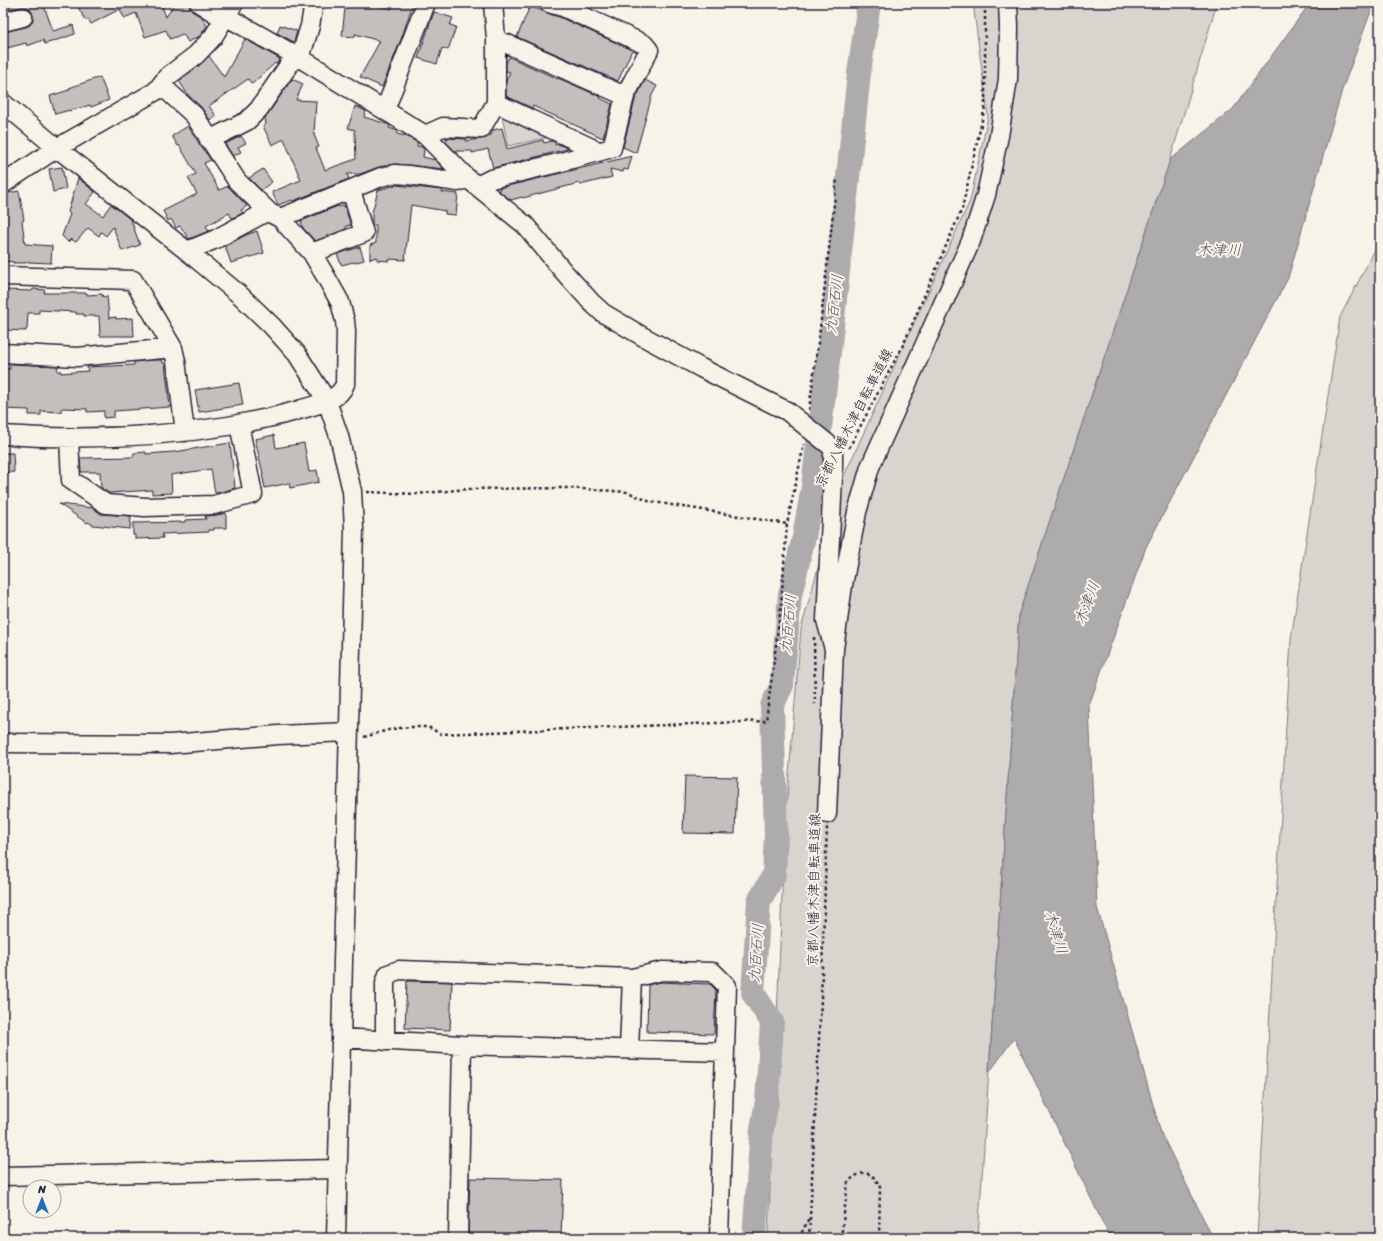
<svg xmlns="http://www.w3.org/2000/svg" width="1383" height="1241" font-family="Sriracha,'Klee One',sans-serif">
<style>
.green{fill:#d8d5cf;stroke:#7d7c85}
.water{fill:#aeabad;stroke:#76747f}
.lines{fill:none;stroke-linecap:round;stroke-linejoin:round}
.river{stroke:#aeabad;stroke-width:24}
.building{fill:#c2bfbd;stroke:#22223b}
.minor-casing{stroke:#22223b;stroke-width:21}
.path{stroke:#22223b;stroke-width:2.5;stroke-dasharray:3 3;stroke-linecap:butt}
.minor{stroke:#f7f3e8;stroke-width:18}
.labels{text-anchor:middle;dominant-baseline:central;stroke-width:4;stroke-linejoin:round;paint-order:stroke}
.street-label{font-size:14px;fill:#22223b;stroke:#f7f3e8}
.water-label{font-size:15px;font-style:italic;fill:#535263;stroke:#f7f3e8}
</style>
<rect width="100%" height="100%" fill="#f7f3e8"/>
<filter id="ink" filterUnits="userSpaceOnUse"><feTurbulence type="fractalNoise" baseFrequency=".025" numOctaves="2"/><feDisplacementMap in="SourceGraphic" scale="8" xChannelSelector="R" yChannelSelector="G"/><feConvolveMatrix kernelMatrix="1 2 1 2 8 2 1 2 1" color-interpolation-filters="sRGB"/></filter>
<g filter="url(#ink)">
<path class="green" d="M973,3H1217L1170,160L1019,613L978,1238H768L785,822L801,629L843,478L970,201L988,116Z
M501,111L554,136L508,146Z
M1380,240V1238H1257L1291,639L1340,317Z"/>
<path class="water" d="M1310,3H1374L1342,90L1288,278L1146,547L1089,705L1097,907L1161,1133L1213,1238H1110L1014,1038L989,1073L1019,613L1170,160L1233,109Z"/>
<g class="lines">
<path class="river" d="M754,1238L762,1129L767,1101L772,1022L753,993L759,901L774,875L776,834L772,706L782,685L790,595L804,537L813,487L834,309L859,73L869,3"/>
</g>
<path class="building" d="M3,3H43L53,31L73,25L75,34L45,44L43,40L27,46L26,43L7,48L6,47H3V32L26,27L30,25L33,20V15L30,9L26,7L3,11Z
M76,3H161L166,17L175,3H185L189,5L193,12L202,17L207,26L200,36L188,42L183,34L170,39L166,30L145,37L136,13L124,18L120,9L91,24L88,19L85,20Z
M347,3H370L391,9L394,3H413L402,37L382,87L360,77L380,41L355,34V37L342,36L345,8H347Z
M530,6L552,15L559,17L632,50L618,81L517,37Z
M434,12L453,18L450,25L456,27L448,50L442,48L437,64L418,58Z
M280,25L297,31L294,42L277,33Z
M245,39L280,59L277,64L275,63L252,84L248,79L209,106L216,116L210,120L201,107L188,95L179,81L202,63L209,56L224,77Z
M509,57L558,79V78L601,97L600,98L612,104L603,138L533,106L532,108L506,96V81L510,72L506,71V63Z
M100,77L109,100L91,107L90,105L70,111V110L55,114L50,96L69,90V88Z
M292,79L303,84L296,100L316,101L314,135L319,147L316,148L325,170L356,159L355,134L354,133L355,130L348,128L355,106L366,111L364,117L387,124L390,125L389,128L398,131L397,134L406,136L418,143L417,146L422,147L424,150L423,157L435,160L444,169L396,164L379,167L360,174H347L349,179L293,201L292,200L278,205L272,192L301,180L284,139L272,145L263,126L266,124L265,118Z
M645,80L657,86L652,95L636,153L623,147L635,100Z
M188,126L200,145L211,160L204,163L219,190L228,186L247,206L241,210L243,213L232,218L229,213L206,226L209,231L189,239L180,226L176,228L171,219L168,221L163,211L197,194L188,178L196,174L179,145L178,146L172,136Z
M502,128L507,149L543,140L544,143L552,141L555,142V145L558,144L567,148V149L493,168L488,149L472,153V151H455L446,142V138L466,139V141L486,138L491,135L493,130Z
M241,136L246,143L238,147L241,152L233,156L225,144Z
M632,156L628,170L624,169L623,172L610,169L612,177L580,185L579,183L523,198L522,197L511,200L500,192L499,188Z
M62,167L66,189L53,192L49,169Z
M263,169L272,182L261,190L249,178Z
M78,178L95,192L86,204L103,216L111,204L131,220L140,245L122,251L113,227L106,236L101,232L99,236L88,228L76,242L71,239L68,242L62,236L70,214L68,212Z
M396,185L442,190V192L458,194L456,215L445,214V211L411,205L405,260L390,259V261L377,260V257L370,259V245L376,243V225H372V213L378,190Z
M19,191L24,220L22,221L25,244L52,246L51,263L27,262L26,263H13L14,262L3,261V227H6L3,194Z
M344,205L351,225L346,226V229L315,241L303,228L301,221L338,206L339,207Z
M257,231L264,253L231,263L225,246L246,235Z
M360,247L364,260L354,263L353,262L342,265L341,264L337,254Z
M33,289L45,290L44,293H87V295L102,294L103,297L107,296L109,318L116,317V319L133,318L134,336H100L99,316H84V314H76V312L39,310V313H28L27,329H26V331L5,330L6,311H3V290L32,291Z
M152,360H162L163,363H165L170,407L114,411V417L104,418V411L87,412V409L63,408L61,409V412L41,411V415H29V410L3,409V368L10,369V364L58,366L57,371H61V373L88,371L87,367L134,365V362Z
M239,383L243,405L199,412L195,390Z
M274,435L276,448L304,443L309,472L317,470L319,482L290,488L289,483L265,488L262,474H263L255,439Z
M230,443L235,488L221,492L215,493L211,469L171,475L172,493L152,494V490L109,493L101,488L100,472H81L80,458L133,457L134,453L146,452V454L174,452Z
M3,453H13L14,472L3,473Z
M59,504L93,508L101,514L131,516L130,529L93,525L88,522L87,523Z
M226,513V528H214V530H208L209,532L162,534L163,538L135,539V535H133V523L185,522V520L206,519L205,516L217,515Z
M685,776L737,777L735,834L683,833Z
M407,981L452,982L450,1030L405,1028Z
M659,982L710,984L716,990L714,1034L647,1032L648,985Z
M470,1178L563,1180L561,1238H468Z"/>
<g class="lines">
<defs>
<path id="minor" d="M199,3L221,17H227L300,58L425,135L467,178L525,225L564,272L592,303L603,313L642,336L701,368L787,411L833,448V478L826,620L834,649
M493,3L496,39V103
M549,3L563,7L644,44L649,50L625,96
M3,22L23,17
M300,58L310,26L314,3
M161,85L194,115L237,181L268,211L216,239L187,251
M3,103L57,148L187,251L241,296L272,326L297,354L327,401L339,436L352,491L354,529L336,1238
M385,110L426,3
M425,135L443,127L481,129L496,103L598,151
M209,140L247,121L259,109L295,56
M3,184L57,148L156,91L167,77L196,55L213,37L234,3
M477,186L491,179L554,164L612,148L625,96L496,39
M270,213L280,218L381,177L395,174L409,175L458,182L467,178
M312,253L364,233L351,190
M3,276L133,280L173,348L176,361L185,432
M3,353L77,357L173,348
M3,435C78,440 153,438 228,426C253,421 278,417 302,409C316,405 340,400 345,384L346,331L345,321L340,302L326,277L312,253L280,218
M69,438L71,480L106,504L145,507L214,505L253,494L239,424
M3,743L170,744L278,735L349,732
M827,814L834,649L843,585L857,512L870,467L971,241L986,195L999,136L1008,79L1009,27L1008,3
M341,1038L462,1045L725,1052
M385,1041V983L388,974L399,970L632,978L662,971L713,972L727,986L719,1238
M629,1049L632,978
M3,1176L338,1169
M458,1238L462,1045"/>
</defs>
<use href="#minor" class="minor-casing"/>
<path class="path" d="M809,410L820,328L837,178
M849,448L904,343L962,209L985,107V3
M367,492L415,494L468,489L567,488L628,492L648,501L787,524
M814,637L815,704
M364,737L392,729L409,727H428L441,734L766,721L781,606L787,524L804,444
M799,1238L809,1218
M809,1238L821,1000L827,827
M841,1238L848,1182C861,1169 872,1170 880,1187L879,1238"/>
<use href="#minor" class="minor"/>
</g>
</g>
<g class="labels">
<g class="street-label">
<text transform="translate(854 418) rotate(-63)">京都八幡木津自転車道線</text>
<text transform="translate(814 890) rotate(-89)">京都八幡木津自転車道線</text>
</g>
<g class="water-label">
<text x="1219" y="250">木津川</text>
<text transform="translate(834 304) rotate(-83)">九百石川</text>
<text transform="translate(1087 603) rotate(-69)">木津川</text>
<text transform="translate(788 624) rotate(-84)">九百石川</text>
<text transform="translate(1056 932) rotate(73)">木津川</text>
<text transform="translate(756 953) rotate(-86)">九百石川</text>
</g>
</g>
<rect width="1383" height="1241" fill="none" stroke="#f7f3e8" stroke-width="16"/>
<rect x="8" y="8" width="1367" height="1225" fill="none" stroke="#22223b" stroke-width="1.5" filter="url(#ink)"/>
<g transform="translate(42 1199)"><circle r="19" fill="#f7f3e8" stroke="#a29fa3"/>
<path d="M0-3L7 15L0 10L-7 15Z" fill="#1f6fb2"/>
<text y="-6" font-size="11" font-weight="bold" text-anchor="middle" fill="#22223b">N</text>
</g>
</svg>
